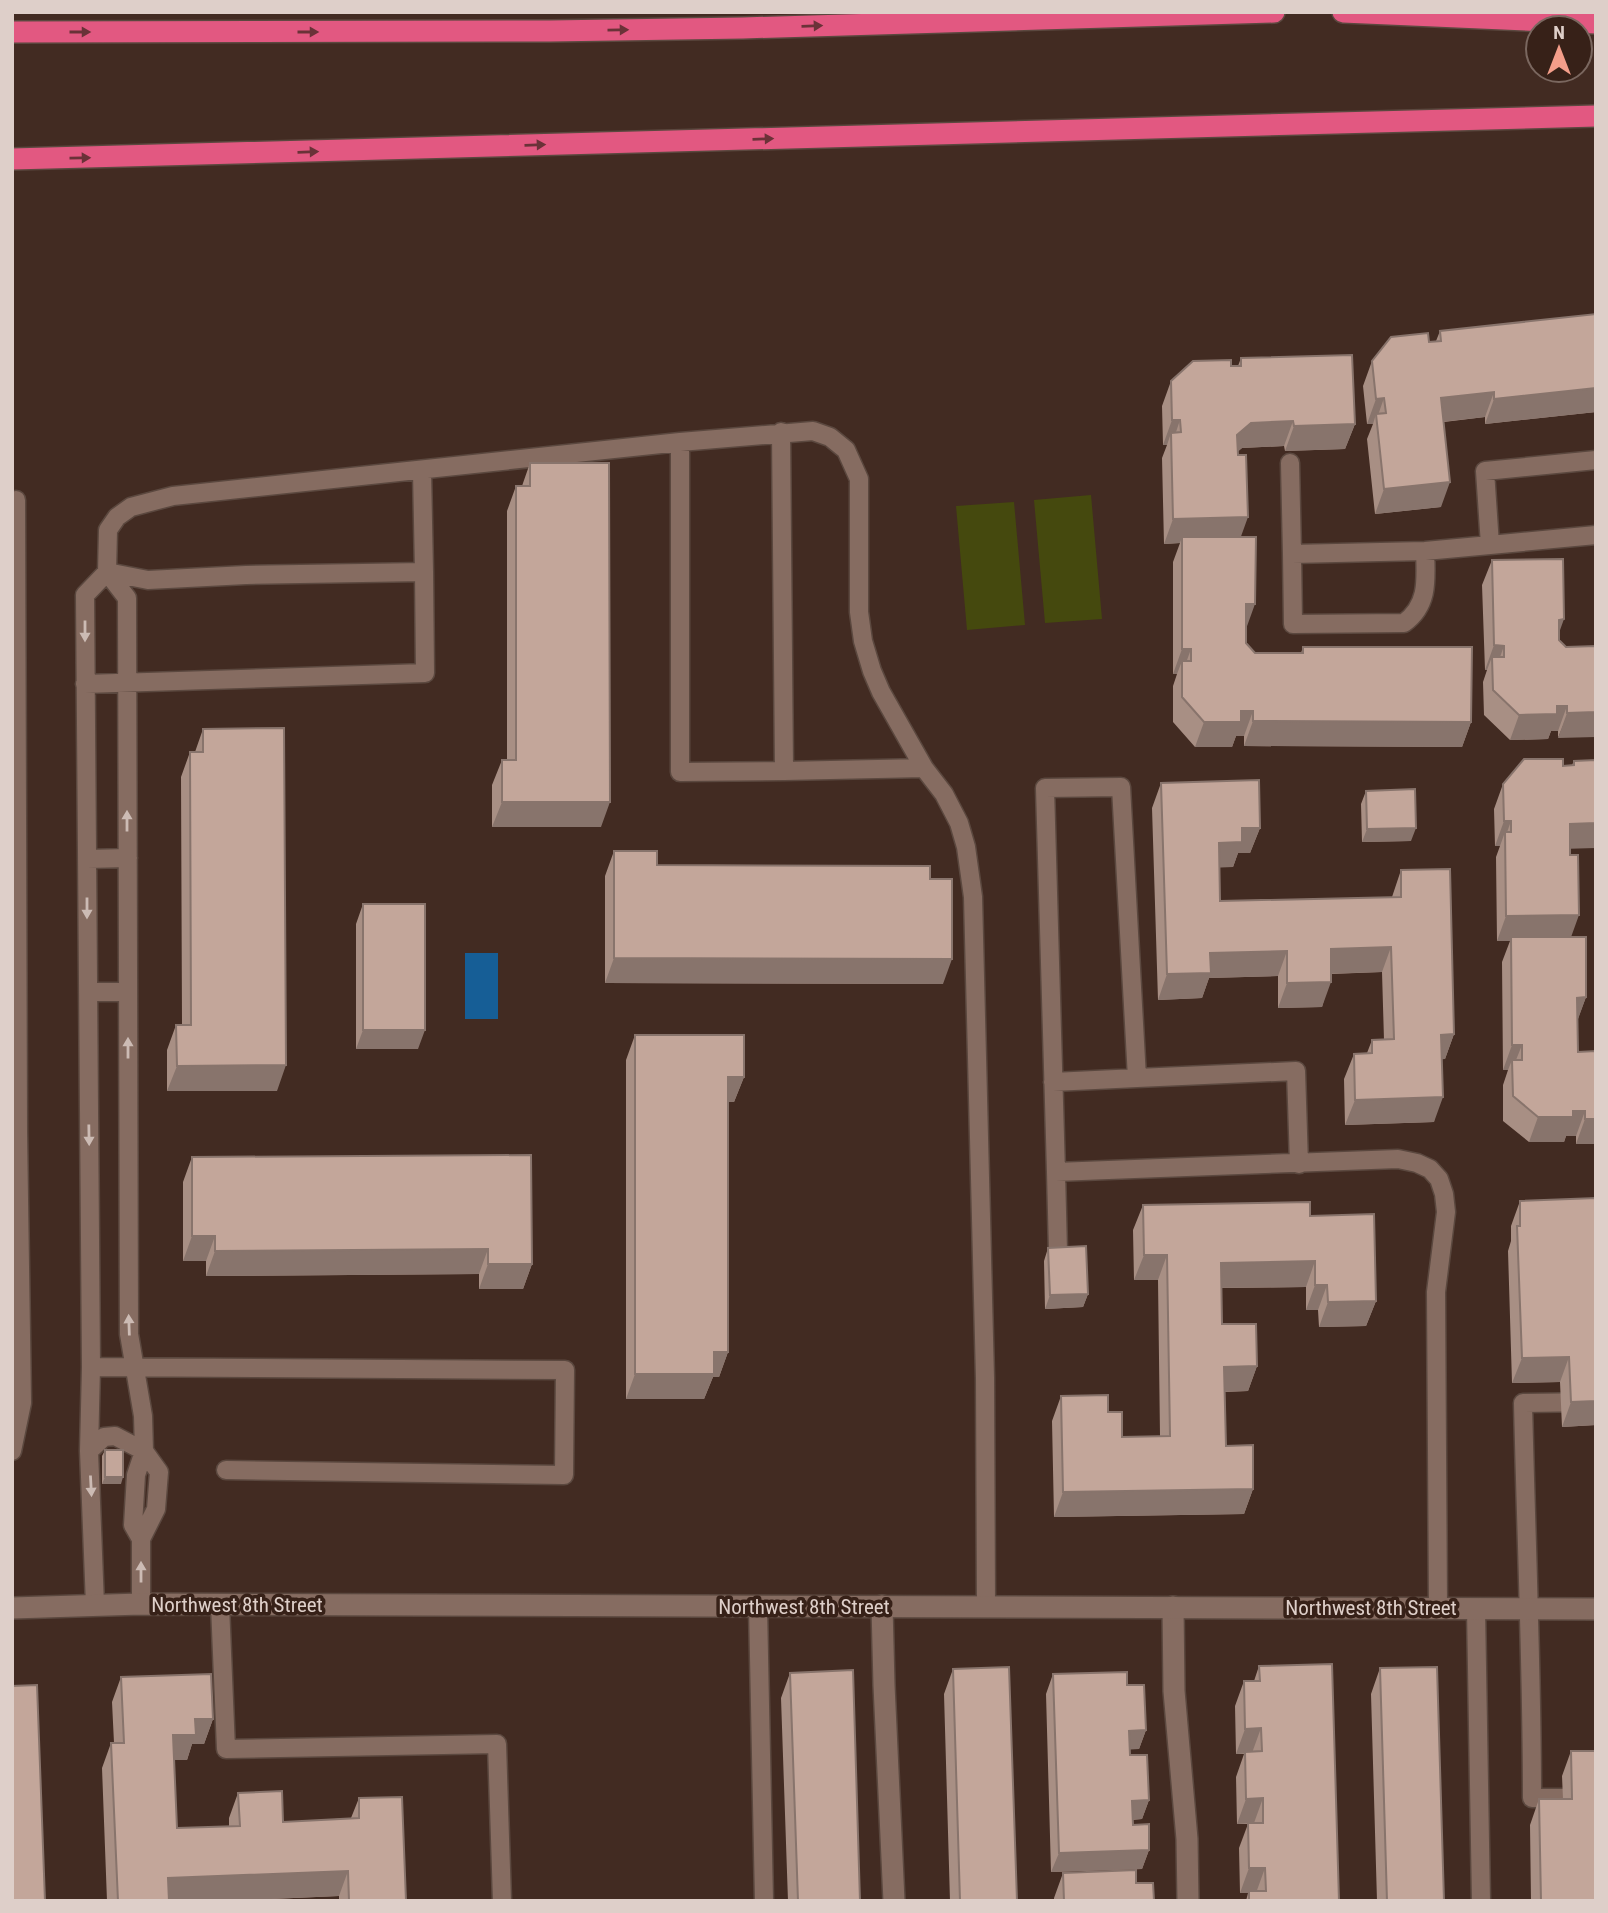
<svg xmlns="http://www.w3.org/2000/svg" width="1608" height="1913" font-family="'Roboto Condensed',sans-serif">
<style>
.green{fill:#45490e}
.water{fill:#165e96}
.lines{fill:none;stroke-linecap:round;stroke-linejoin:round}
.service-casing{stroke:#5b483f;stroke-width:21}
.minor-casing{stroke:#5b483f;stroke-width:24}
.tertiary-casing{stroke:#5b483f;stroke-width:24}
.motorway-casing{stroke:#5b483f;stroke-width:24}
.service{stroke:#866c61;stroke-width:18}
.minor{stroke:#866c61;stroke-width:21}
.tertiary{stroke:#866c61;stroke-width:21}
.motorway{stroke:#e25881;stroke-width:21}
.wall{fill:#a88f84}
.shaded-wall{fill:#88746c}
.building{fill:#c3a69a;stroke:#88746c;stroke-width:2}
.oneway{fill:#6a3238}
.oneway2{fill:#ccbbb4}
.labels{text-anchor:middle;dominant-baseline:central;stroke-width:7;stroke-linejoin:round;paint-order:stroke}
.street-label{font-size:21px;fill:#decfc9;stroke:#372118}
</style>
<rect width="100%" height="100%" fill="#422b22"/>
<path class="green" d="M1091,495L1102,619L1045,623L1034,500Z
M1014,502L1025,625L967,630L956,506Z"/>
<path class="water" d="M465,953H498V1019H465Z"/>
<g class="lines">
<defs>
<path id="service" d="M781,432L784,771L924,768L944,794L959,823L966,847L973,897L985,1378L986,1607
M680,442V772L784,771
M1290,463L1292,554L1425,551L1490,545L1485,471L1596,460
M1490,545L1596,535
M1292,554L1293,624L1404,623C1429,605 1426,579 1425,551
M107,572L148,580L246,575L424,572L422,471
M85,684L425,673L424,572
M87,859L128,858
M88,992H128
M1137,1078L1296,1071L1299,1164
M1053,1082L1137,1078L1121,787L1045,788L1056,1172L1398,1159L1417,1163L1430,1169L1439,1179L1444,1194L1446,1212L1436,1292L1438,1609
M1056,1172L1058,1252
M91,1367L565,1370L564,1475L226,1470
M1596,1402L1523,1403C1526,1535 1532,1667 1532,1798H1596
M12,1451L22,1403L18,1131L16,500
M89,1451L104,1437L115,1436L144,1451L159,1472L156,1509L141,1539V1604
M141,1539L133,1525L136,1475L144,1451L143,1416L129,1334L127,598L107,572L108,530L117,517L131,507L173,496L680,442L813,431L830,437L846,450L859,479V612L863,641L872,671L881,692L924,768
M95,1605L89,1451L91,1367L85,595L107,572
M220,1605L226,1749L497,1744L502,1901
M758,1607L764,1901
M1476,1609L1481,1901"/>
<path id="minor" d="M882,1606L884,1685L894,1901
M1173,1607L1174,1691L1187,1839L1188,1901"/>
<path id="tertiary" d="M12,1608L141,1604L1596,1609"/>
<path id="motorway" d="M1343,12L1596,23
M12,32L550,31L743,28L1274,12
M12,159L1596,116"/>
</defs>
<use href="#service" class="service-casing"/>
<use href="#minor" class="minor-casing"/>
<use href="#tertiary" class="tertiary-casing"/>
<use href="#motorway" class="motorway-casing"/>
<use href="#service" class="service"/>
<use href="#minor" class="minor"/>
<use href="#tertiary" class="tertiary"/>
<use href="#motorway" class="motorway"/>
</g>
<path class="wall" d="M1596,314V412L1485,424V417L1444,422L1441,507L1375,514L1367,439L1373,424H1367L1363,386L1372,361L1429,342L1436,341L1440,331Z
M1241,358L1355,424L1345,449L1285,451L1284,446L1242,448L1237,452L1246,643L1255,653H1301L1303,647L1471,722L1462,747L1244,746V736H1236L1232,747H1195L1173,722V686L1177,674H1173V562L1180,543L1164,544L1162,458L1167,445H1163L1162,406L1171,381L1231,366H1238Z
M530,463L601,827H492V785L502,760H507V511L516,486H522Z
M1492,560L1559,633V640L1566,647L1596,646L1558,738V731H1551L1548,739L1510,740L1484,715L1483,682L1487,670H1485L1482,585Z
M203,729L277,1091H167V1050L176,1025H182L181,777L190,752H195Z
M1574,761L1570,849L1571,937L1586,997L1577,1021L1578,1052L1596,1144H1576V1136H1566L1564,1142H1529L1503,1121V1085L1508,1070H1503L1502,962L1510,941H1497L1496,857L1500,846H1495L1494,809L1503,784L1563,766L1572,765Z
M1161,783L1260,828L1250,853H1238L1233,867H1219L1220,901L1392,897L1401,870L1454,1034L1445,1059H1442L1434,1122L1345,1125L1344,1079L1354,1054L1367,1053L1372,1040H1384L1382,972L1331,974L1322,1007L1278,1008V976L1209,978L1202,998L1158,1000L1152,808Z
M1366,791L1411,841L1362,842L1361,804Z
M614,851L657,865L930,879L943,984L605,983V876Z
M363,904L418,1049H356V924Z
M635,1035L744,1077L734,1102H728V1352L719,1377H713L704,1399H626V1060Z
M192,1157L532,1264L523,1289H479V1274L206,1276V1261H183V1182Z
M1520,1201L1596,1425L1562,1427L1560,1382L1512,1383L1508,1251L1511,1241V1226Z
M1143,1205L1310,1216L1376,1301L1366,1326L1319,1327L1318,1310H1306V1287L1222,1288V1324L1257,1366L1248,1391L1225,1392L1226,1446L1253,1489L1244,1514L1054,1517L1052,1421L1061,1396L1108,1412L1122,1437L1160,1436L1158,1280H1134L1133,1230Z
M1048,1248L1088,1294L1083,1307L1045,1309L1044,1261Z
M105,1450L121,1484H102V1456Z
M1259,1666L1339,1901H1246L1248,1893H1240L1239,1848L1248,1824H1237L1236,1777L1244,1754H1236L1235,1706L1244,1681H1254Z
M1380,1668L1444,1901H1377L1371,1694Z
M953,1669L1017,1901H950L944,1694Z
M790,1673L860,1901H788L781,1698Z
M1053,1674L1127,1685L1146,1730L1139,1749H1130V1755L1149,1800L1142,1819L1132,1820L1133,1825L1149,1850L1142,1869L1051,1872L1046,1694Z
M121,1677L213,1719L204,1744H192L187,1760H174L177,1828L229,1826V1818L238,1793L283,1822L351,1818L359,1798L406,1901H339V1896L228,1901H107L102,1768L111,1743H114L112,1702Z
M1571,1751L1596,1901H1531L1530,1825L1539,1799H1563L1562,1776Z
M1063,1873L1136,1883L1154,1901H1054V1898Z"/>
<path class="shaded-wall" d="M1596,388V412L1485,424L1494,399Z
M1494,392L1485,417L1432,423L1441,398Z
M1384,398L1377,418L1376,414L1373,424H1367L1376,399Z
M1172,420H1180L1172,444L1171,433L1167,445H1163Z
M1293,421L1284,446L1242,448L1228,460L1237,435L1251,423Z
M1355,424L1345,449L1285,451L1294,426Z
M1450,482L1441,507L1375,514L1384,489Z
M1248,517L1239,542L1182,537L1180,543L1164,544L1173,519Z
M1246,604H1255L1246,629Z
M1564,619L1555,644L1559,620Z
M1494,645L1504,646L1495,671L1492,657L1487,670H1485Z
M1182,649H1191L1182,674V661L1177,674H1173Z
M1557,706H1567L1558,731H1551L1548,739L1510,740L1519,715Z
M1241,711H1253L1244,736H1236L1232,747H1195L1204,722Z
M1596,712V737L1558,738L1567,713Z
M1253,721L1471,722L1462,747L1244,746Z
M502,802H610L601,827H492Z
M1504,821H1511L1505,838V832L1500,846H1495Z
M1596,823V848L1561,849L1570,824Z
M1242,828H1260L1250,853H1238L1233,867L1209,868L1219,843Z
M1416,828L1411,841L1362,842L1367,829Z
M1579,915L1570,940L1511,937L1510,941H1497L1506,916Z
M1391,947L1382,972L1322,974L1331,949Z
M1287,951L1278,976L1209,978L1202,998L1158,1000L1167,974L1210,953Z
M614,958L952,959L943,984L605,983Z
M1331,982L1322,1007L1278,1008L1287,983Z
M1586,997L1577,1022V998Z
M363,1030H425L418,1049H356Z
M1454,1034L1445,1059L1432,1060L1441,1035Z
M1512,1045H1522L1512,1070V1060L1508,1070H1503Z
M286,1065L277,1091H167L177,1066Z
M728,1077H744L734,1102H719Z
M1443,1097L1434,1122L1345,1125L1355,1100Z
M1573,1111H1585L1576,1136H1566L1564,1142H1529L1538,1117Z
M1585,1119H1596V1144H1576Z
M192,1236H215L206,1261H183Z
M488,1249L479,1274L206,1276L215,1251Z
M1144,1255H1167L1158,1280H1134Z
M1315,1261L1306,1287L1212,1288L1221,1263Z
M488,1264H532L523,1289H479Z
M1315,1285H1327L1318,1310H1306Z
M1088,1294L1083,1307L1045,1309L1050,1295Z
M1376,1301L1366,1326L1319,1327L1328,1302Z
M714,1352H728L719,1377H713L704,1399H626L635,1374Z
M1569,1357L1560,1382L1512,1383L1522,1358Z
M1257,1366L1248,1391L1215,1392L1224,1367Z
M1596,1401V1425L1562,1427L1571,1402Z
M105,1477H123L121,1484H102Z
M1253,1489L1244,1514L1054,1517L1063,1492Z
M195,1719H213L204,1744H192L187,1760H164L173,1735Z
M1261,1728L1252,1753L1236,1754L1245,1729Z
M1146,1730L1139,1749L1122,1750L1129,1731Z
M1263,1798L1254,1823L1237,1824L1246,1799Z
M1149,1800L1142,1819L1125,1820L1132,1801Z
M1149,1850L1142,1869L1051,1872L1059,1853Z
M1249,1868H1265L1256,1893H1240Z
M348,1871L339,1896L228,1901H160L168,1878Z"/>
<path class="building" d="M1596,314V388L1494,399V392L1441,398L1450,482L1384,489L1376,414L1386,413L1384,398L1376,399L1372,361L1391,337L1428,333L1429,342L1441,341L1440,331Z
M1352,355L1355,424L1294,426L1293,421L1251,423L1237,435L1238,455H1246L1248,517L1173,519L1171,433L1181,432L1180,420H1172L1171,381L1193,361L1231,360V366H1241V358Z
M530,463H609L610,802H502V760H516V486H530Z
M1182,537H1256L1255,604H1246V643L1255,653H1303V647H1472L1471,722L1253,721V711H1241V722H1204L1182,697V661H1191V649H1182Z
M1563,559L1564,619L1559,620V640L1566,647L1596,646V712L1567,713V706H1557V714L1519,715L1493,690L1492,657H1504V646L1494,645L1492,560Z
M284,728L286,1065L177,1066L176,1025H191L190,752H203V729Z
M1524,759H1563V766L1574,765V761L1596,760V823L1570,824V855H1578L1579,915L1506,916L1505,832H1511V821H1504L1503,784Z
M1259,780L1260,828H1242V842L1219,843L1220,901L1401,897V870L1450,869L1454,1034L1441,1035L1443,1097L1355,1100L1354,1054L1372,1053V1040L1394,1039L1391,947L1331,949V982L1287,983V951L1210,953L1211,973L1167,974L1161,783Z
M1415,789L1416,828L1367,829L1366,791Z
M614,851H657V865L930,866V879H952V959L614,958Z
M363,904H425V1030H363Z
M1511,937H1586V997L1577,998L1578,1052L1596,1051V1119H1585V1111H1573V1117H1538L1513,1096L1512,1060H1522V1045H1512Z
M635,1035H744V1077H728V1352H714V1374H635Z
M531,1155L532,1264H488V1249L215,1251V1236H192V1157Z
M1596,1198V1401L1571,1402L1569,1357L1522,1358L1517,1226H1520V1201Z
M1310,1202V1216L1374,1214L1376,1301L1328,1302L1327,1285H1315V1261L1221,1263L1222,1324H1256L1257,1366L1224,1367L1226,1446L1253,1445V1489L1063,1492L1061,1396L1108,1395V1412H1122V1437L1170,1436L1167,1255H1144L1143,1205Z
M1086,1246L1088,1294L1050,1295L1048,1248Z
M105,1450H123V1477H105Z
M1332,1664L1339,1901H1249V1891H1266L1265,1868H1249L1248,1823H1263V1798L1246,1799L1245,1752L1262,1751L1261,1728L1245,1729L1244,1681H1260L1259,1666Z
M1009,1667L1017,1901H960L953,1669Z
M1437,1667L1444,1901H1387L1380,1668Z
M853,1670L860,1901H798L790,1673Z
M1127,1672V1685H1144L1146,1730L1129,1731L1130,1755H1147L1149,1800L1132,1801L1133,1825L1149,1824V1850L1059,1853L1053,1674Z
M211,1674L213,1719H195L196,1735H173L177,1828L240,1826L238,1793L282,1791L283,1822L359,1818V1798L402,1797L406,1901H349L348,1871L168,1878L169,1901H118L111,1743H124L121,1677Z
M37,1685L45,1901H12V1686Z
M1571,1751H1596V1901H1541L1539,1799H1572Z
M1136,1870V1883H1153L1154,1901H1064L1063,1873Z"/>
<defs><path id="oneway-solid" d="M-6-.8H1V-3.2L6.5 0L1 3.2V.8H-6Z" transform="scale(1.75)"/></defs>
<g class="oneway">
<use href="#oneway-solid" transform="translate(812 26) rotate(-2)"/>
<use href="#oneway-solid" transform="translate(618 30) rotate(-1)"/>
<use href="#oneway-solid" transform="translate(80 32)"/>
<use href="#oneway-solid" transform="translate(308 32)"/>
<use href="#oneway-solid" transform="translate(763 139) rotate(-2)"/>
<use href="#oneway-solid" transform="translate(535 145) rotate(-2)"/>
<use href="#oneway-solid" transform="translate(308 152) rotate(-2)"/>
<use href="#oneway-solid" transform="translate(80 158) rotate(-1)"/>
</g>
<g class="oneway2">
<use href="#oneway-solid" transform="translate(85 631) rotate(90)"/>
<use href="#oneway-solid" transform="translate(127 821) rotate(-90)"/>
<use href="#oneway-solid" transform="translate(87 908) rotate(90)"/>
<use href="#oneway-solid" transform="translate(128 1048) rotate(-90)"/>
<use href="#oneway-solid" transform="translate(89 1135) rotate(89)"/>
<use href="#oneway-solid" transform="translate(129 1325) rotate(-92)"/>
<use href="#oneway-solid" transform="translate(91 1486) rotate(87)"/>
<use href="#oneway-solid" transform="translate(141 1572) rotate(-90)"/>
</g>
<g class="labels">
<g class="street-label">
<text x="237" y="1605">Northwest 8th Street</text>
<text x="804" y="1607">Northwest 8th Street</text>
<text x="1371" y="1608">Northwest 8th Street</text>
</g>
</g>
<rect width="1608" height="1913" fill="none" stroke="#decfc9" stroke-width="28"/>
<g transform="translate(1559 49)"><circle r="33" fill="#372118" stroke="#7a675f" stroke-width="2"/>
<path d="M0-5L12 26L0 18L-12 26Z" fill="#f49e8a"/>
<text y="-10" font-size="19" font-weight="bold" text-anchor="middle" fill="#decfc9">N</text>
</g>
</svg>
